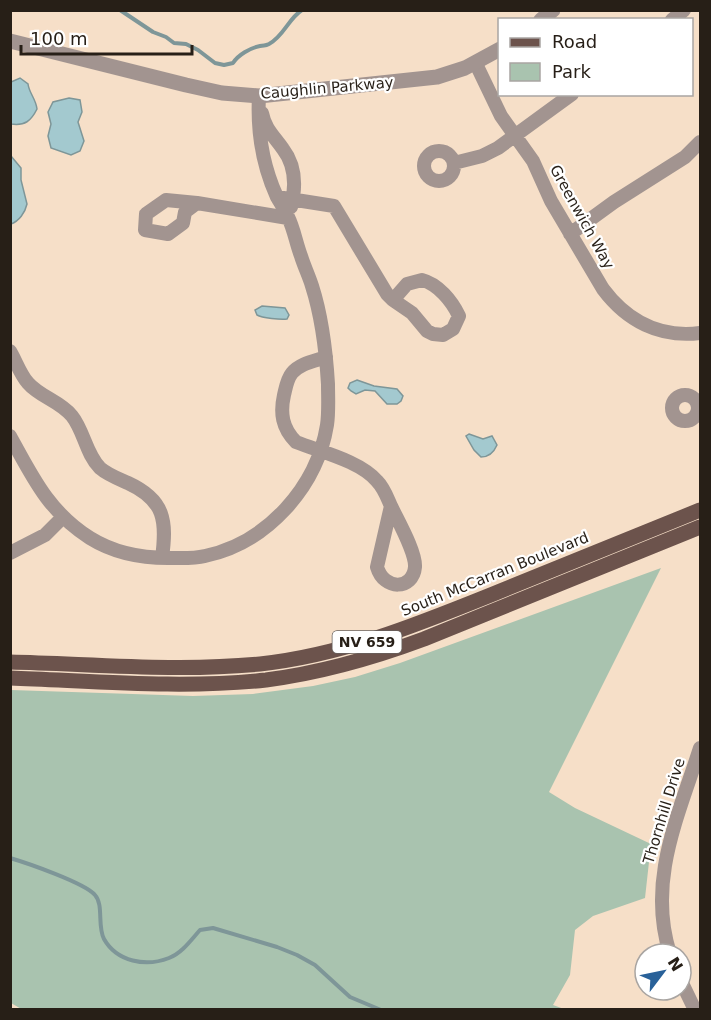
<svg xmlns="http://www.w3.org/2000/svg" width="711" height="1020" font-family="'DejaVu Sans',sans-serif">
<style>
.green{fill:#a9c3af}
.water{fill:#a3c9cf;stroke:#7e9698;stroke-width:1.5}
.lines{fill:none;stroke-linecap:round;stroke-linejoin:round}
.stream{stroke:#7e9698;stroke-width:4}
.minor{stroke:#a29490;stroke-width:14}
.tertiary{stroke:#a29490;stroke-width:15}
.primary{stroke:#6c534c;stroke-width:15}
.labels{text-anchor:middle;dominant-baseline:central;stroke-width:4.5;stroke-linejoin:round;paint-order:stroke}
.shield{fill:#fff;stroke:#68625d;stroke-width:1.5}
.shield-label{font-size:14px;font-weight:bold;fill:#271f17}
.street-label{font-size:15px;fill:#271f17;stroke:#fff}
</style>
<rect width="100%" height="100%" fill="#f6dfc8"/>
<path class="green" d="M661,568L549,792L575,808L651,844L645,898L593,916L575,930L570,975L553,1005L564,1009L23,1010L11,1003V690L193,696L253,694L313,686L355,677L400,663Z"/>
<path class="water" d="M20,78L28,84C29,93 36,99 37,109C31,121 25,126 11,124V82Z
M69,98L80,100L82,112L78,122L84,141L80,151L71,155L51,148L48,136L51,124L48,112L53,102Z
M11,156L21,168V180L27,204C25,213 19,221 11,224Z
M262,306L285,308L289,315L287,319C281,320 262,318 257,315L255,310Z
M357,380L374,386L397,389L403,396L401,401L397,404H387L375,391L365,390L356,394L351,391L348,388L350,383Z
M469,434L483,439L492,436L497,445C494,452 490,457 481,457L474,450L466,436Z"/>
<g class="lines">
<path class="stream" d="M120,10L153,32L166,37L174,43L186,44L198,50L215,63L224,65L233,63C238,55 250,48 260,46C265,45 265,46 269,44C284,36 288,19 302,10
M10,858C27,863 85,883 95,895C104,905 97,926 104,939C117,962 146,967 169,958C182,953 191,940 200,930L213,928L277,947L297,955L315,965L350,997L381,1010"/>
<path class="minor" d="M672,20L684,10
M476,64L501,116L533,161L551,201L603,289C627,321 660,338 700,333
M262,113C265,129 274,136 283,149C296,166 296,187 291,207
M424 166a15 15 0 1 1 30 0a15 15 0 1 1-30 0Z
M454,163L482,156L498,148L572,94
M277,197L334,206L387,294L393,300
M166,200L197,203L185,212L183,223L168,234L145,230L146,214Z
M197,203L288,218
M570,234L614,202L685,157L700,142
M422,280C438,284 452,301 459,316L453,329L443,335L433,334L427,331L412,313L393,300L407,284Z
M10,351C16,361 20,374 28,383C40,397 60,401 72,416C84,431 86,454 100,468C108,475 119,479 128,483C165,500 167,521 162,558
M326,357C315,361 300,363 292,373C287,379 286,387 284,395C280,413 282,428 296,442C321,452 360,461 377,481C384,488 387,497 391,506
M672 408a13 13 0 1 1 26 0a13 13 0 1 1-26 0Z
M10,436C33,478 49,512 90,538C114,553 141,558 168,558C180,558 193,559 205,556C267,543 317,487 327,425C329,412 328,397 328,384C326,351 322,317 312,286C309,276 304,266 301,256C296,243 294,229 288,217C285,210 281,204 277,197C262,164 257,132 259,96
M391,506C398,521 416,552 415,567C413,590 384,591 377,567Z
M10,553L45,535L63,517
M670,954C647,881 678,817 700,748
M681,981L695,1010"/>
<path class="tertiary" d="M541,20L553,10
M10,41L186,85L222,93L259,96L437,77L465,68L500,49"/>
<path class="primary" d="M10,662C93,664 177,672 260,664C344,655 421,623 498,592C566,564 633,537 700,510
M10,678C95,681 182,689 266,680C320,673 373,658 424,639L700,527"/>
</g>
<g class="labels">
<rect class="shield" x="332.5" y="631" width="69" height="22" rx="4.5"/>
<g class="shield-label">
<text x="367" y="642">NV 659</text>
</g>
<g class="street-label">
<text transform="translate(327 88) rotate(-5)">Caughlin Parkway</text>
<text transform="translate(582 217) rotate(61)">Greenwich Way</text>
<text transform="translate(495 574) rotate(-22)">South McCarran Boulevard</text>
<text transform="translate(664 811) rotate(-73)">Thornhill Drive</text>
</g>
</g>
<rect width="711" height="1020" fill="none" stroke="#271f17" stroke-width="24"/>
<rect x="498" y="18" width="195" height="78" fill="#ffffff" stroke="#a9a5a2" stroke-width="1.5"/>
<rect x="510" y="38" width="30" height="9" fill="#6c534c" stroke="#a9a5a2" stroke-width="1.5"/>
<text x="552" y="48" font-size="18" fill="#271f17">Road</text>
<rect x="510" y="63" width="30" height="18" fill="#a9c3af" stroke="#a9a5a2" stroke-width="1.5"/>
<text x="552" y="78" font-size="18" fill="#271f17">Park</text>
<g transform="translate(663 972) rotate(58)"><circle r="28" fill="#ffffff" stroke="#a9a5a2" stroke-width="1.5"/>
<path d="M0-4.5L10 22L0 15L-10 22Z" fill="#296199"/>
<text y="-9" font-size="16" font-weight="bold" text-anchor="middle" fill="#271f17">N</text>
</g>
<path d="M21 45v9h171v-9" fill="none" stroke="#271f17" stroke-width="3"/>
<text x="30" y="45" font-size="18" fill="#271f17" stroke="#ffffff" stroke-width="4.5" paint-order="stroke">100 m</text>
</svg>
